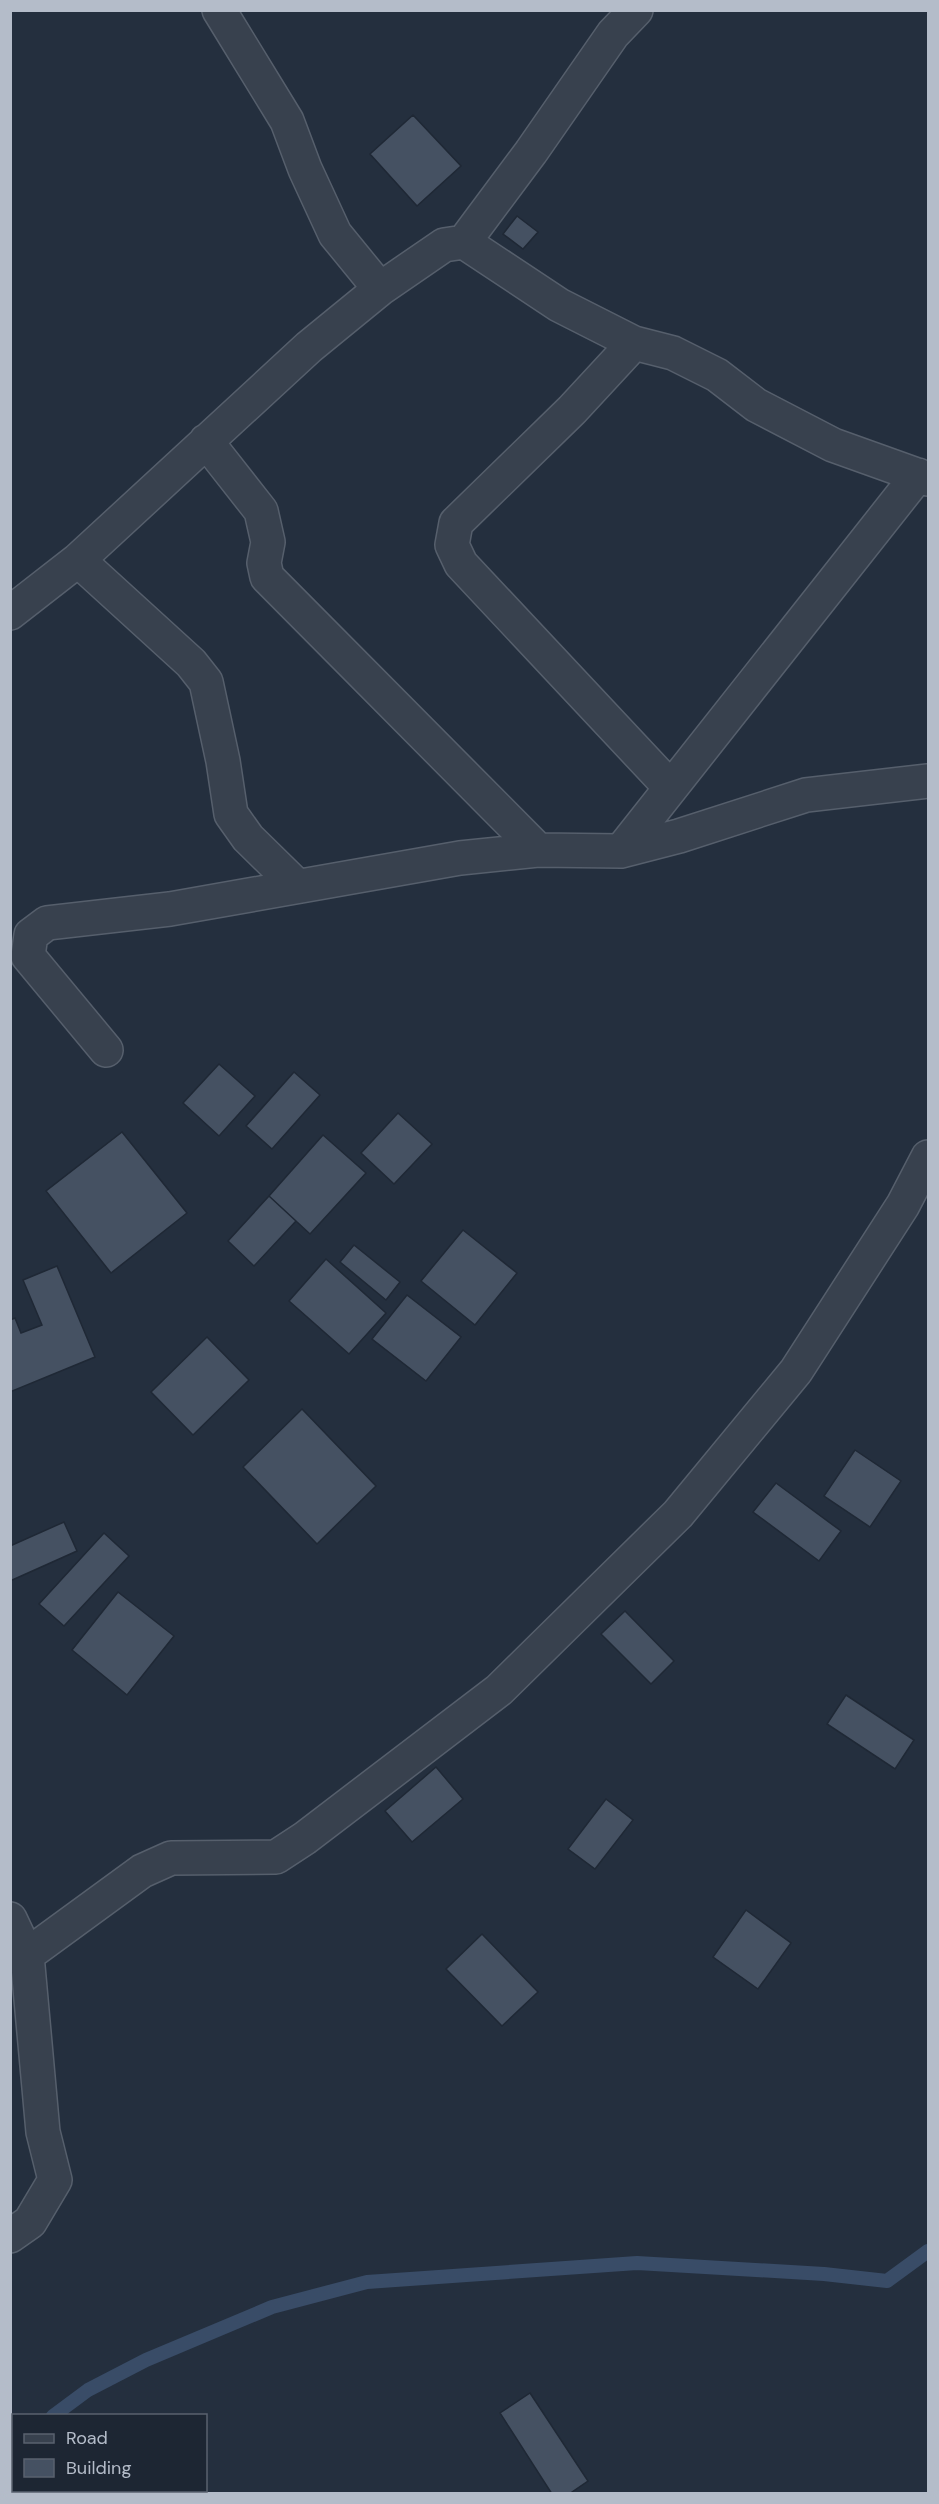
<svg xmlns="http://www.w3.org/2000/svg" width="939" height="2504" font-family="'DM Sans',sans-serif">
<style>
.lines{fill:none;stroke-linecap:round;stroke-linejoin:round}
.stream{stroke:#394c67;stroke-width:14}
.building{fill:#455162;stroke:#1f2835;stroke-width:1.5}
.minor-casing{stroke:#565f6c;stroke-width:36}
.minor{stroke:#38414e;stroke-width:33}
</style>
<rect width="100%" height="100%" fill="#242f3e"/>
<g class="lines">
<path class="stream" d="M53,2416L88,2390L146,2360L272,2307L367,2282L637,2263L824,2274L887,2281L928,2251"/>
</g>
<path class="building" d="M413,115L461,166L417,206L370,154Z
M517,216L538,232L523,249L503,234Z
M219,1064L255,1096L219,1136L183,1103Z
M294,1072L320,1095L272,1149L246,1126Z
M398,1113L432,1144L394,1184L361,1153Z
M122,1132L187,1213L111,1273L46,1191Z
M323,1135L366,1173L310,1234L269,1196Z
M269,1196L296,1221L254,1266L228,1241Z
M463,1230L517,1273L475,1325L421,1281Z
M354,1245L400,1282L386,1300L340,1262Z
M326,1259L386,1313L349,1354L289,1301Z
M57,1266L95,1357L10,1392V1320L15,1318L21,1333L42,1325L23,1280Z
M407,1295L461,1337L426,1381L372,1339Z
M207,1337L249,1380L193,1435L151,1392Z
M302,1409L376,1486L317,1544L243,1467Z
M855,1450L901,1481L870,1527L824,1496Z
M776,1483L841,1531L819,1561L753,1512Z
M64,1522L77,1551L10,1581V1546Z
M104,1533L129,1556L64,1626L39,1604Z
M118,1592L174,1636L127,1695L72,1650Z
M625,1611L674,1661L651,1684L601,1634Z
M846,1695L914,1740L895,1769L827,1724Z
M436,1767L463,1799L412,1842L385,1811Z
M606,1799L633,1820L595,1869L568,1849Z
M746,1910L791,1943L758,1989L713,1957Z
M482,1934L538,1992L502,2026L446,1969Z
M530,2393L588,2481L569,2494H552L500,2413Z"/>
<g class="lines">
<defs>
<path id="minor" d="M219,10L287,121L305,169L335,234L380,289
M464,242L531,152L613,34L636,10
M634,343L572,410L456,523L452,545L461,564L670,787
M206,441L261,511L268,542L264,563L267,577L538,850
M78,560L191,663L206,682L223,761L231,814L248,838L297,886
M10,613L78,560L309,347L380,289L444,245L464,242L559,305L634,343L673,353L717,375L756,405L833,445L928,479
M621,851L918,475
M106,1050L28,956L31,935L47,923L170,909L460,858L538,850L621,851L679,836L806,795L928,781
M10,1919L27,1955L43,2132L55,2180L30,2222L10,2236
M27,1955L142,1871L171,1858L276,1857L305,1838L499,1690L678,1514L796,1371L903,1205L928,1157
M10,2456L14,2458
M68,2490L72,2494"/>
</defs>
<use href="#minor" class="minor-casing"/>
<use href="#minor" class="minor"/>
</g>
<rect width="939" height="2504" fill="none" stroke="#b4bcc9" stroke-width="24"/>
<rect x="12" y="2414" width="195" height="78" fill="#1d2633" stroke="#59626f" stroke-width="1.5"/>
<rect x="24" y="2434" width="30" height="9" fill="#38414e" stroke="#59626f" stroke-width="1.5"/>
<text x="66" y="2444" font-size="18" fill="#b4bcc9">Road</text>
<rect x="24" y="2459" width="30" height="18" fill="#455162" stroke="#59626f" stroke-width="1.5"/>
<text x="66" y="2474" font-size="18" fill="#b4bcc9">Building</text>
</svg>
